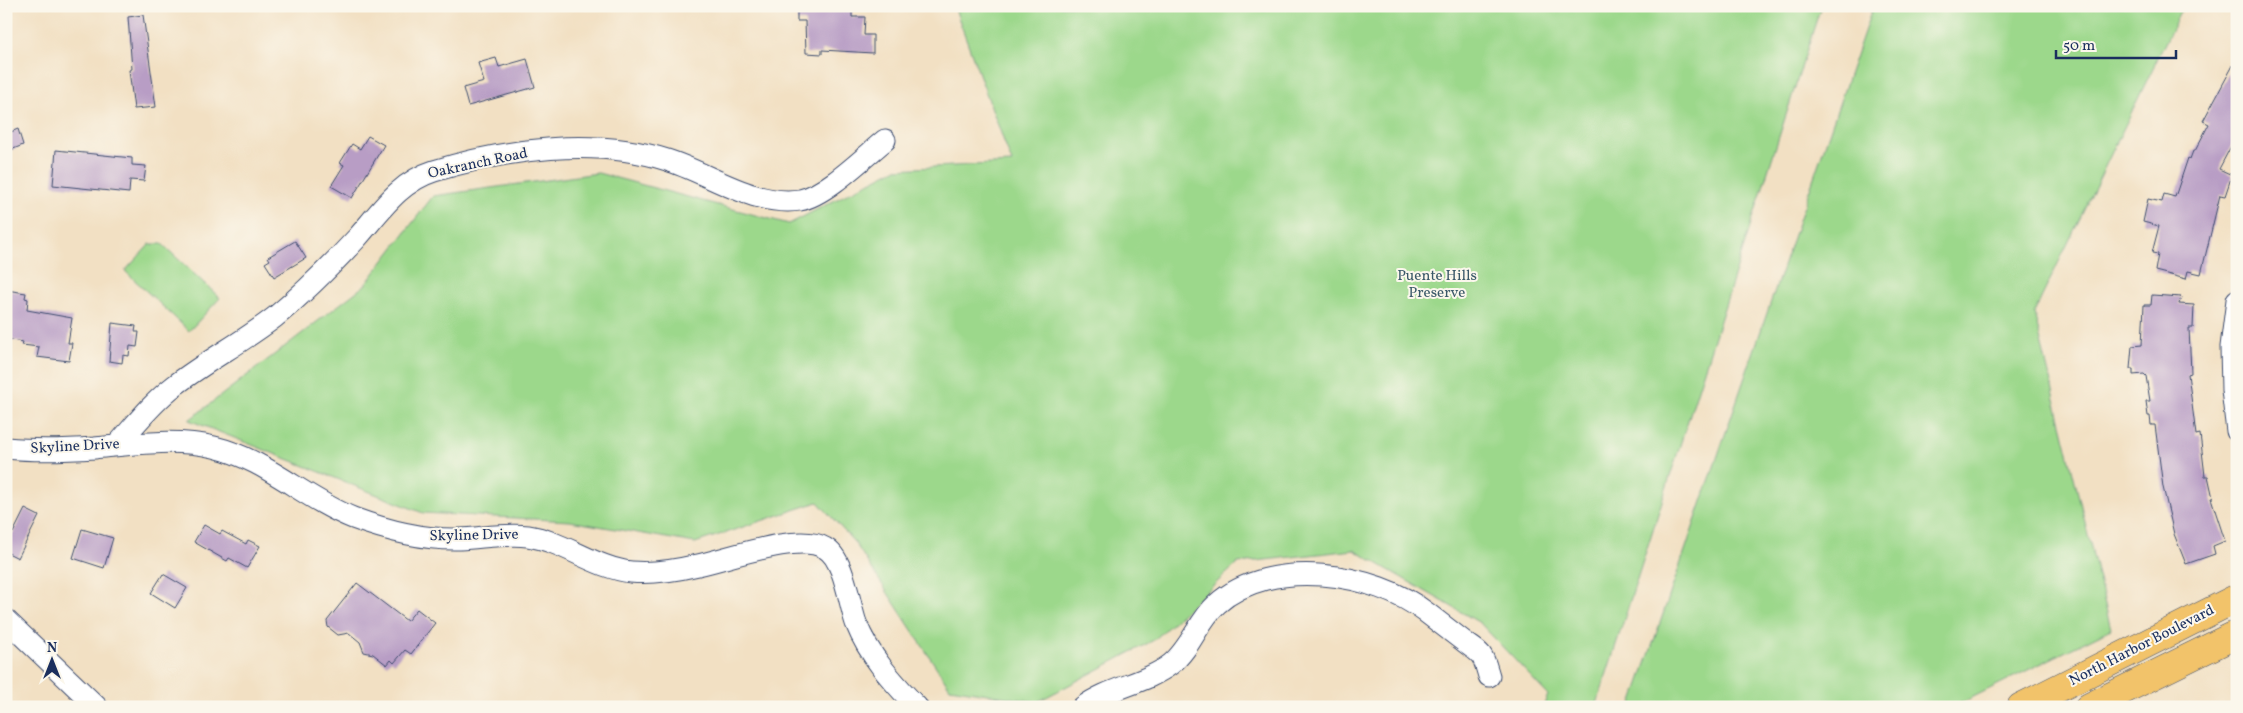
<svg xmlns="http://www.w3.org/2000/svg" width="2243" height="713" font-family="Vollkorn,serif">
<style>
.green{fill:#9cd88b;stroke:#5c8474}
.building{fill:#b89dc5}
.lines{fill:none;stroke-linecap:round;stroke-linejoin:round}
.minor-casing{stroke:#3b4a6d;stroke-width:23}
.major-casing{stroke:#3b4a6d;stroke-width:29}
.minor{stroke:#fff;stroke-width:21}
.major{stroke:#f2c36a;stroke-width:28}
.labels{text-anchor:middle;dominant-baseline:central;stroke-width:4;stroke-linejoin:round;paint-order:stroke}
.street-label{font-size:15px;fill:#1b2f5e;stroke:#fbf7ec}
.park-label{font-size:15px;fill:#3b5969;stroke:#fbf7ec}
</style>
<rect width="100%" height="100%" fill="#fbf7ec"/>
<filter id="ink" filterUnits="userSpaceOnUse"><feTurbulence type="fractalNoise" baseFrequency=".02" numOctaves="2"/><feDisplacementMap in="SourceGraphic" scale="10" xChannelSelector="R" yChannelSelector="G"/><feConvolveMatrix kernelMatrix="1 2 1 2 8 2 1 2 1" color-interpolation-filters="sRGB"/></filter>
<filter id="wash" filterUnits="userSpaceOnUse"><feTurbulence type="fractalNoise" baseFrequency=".0096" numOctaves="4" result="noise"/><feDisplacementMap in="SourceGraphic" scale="20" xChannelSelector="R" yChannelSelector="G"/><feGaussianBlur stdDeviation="1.12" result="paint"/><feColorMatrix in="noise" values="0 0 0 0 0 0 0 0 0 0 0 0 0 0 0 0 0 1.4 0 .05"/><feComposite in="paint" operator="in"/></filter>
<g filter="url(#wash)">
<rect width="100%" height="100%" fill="#f2e0c3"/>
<path class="green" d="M954,6H1821L1596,707H1543L1548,695L1480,623L1354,550L1238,563L1154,640L1037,702L950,688L855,543L818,502L695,543L570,521L423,513L189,420L365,285L433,196L598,173L789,224L895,169L1012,163Z
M1873,6H2183L2034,313L2111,629L1953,707H1631Z
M150,244H162L220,298L189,331L125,271Z"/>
<g id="blocks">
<path class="building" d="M797,6H852V17H865L864,35H873V53L822,50V54L806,53L805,21H797Z
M143,15L156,107L134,109L129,70L132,69L128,17Z
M496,58L499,67L527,59L535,87L468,106L463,88L484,82L478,63Z
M2237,58V135L2219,169L2232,175L2225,196L2220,195L2201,274L2188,271L2186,279L2155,271L2158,254L2152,253L2159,226L2143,222L2148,199L2162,202L2164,194L2175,197L2188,158L2190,159L2193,151H2195L2209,124L2203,121Z
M18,129L23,145L6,152V134Z
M368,136L384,145L352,198L331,186L344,165L340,163L352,144L360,149Z
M56,150L132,158V165L146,166L144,181L130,180L129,193L53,185Z
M295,241L306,258L274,277L265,263L270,260L268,257Z
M6,290L26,293L25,298L28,299L27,310L72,318L68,343H72L69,361L37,357L39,347L22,345L23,342L6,339Z
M2152,295L2181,297L2179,304L2194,305L2193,328H2189L2191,373L2188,374L2196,435L2200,434L2205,476H2208L2213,498H2211L2225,541L2213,546L2215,554L2186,564L2174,534L2163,487L2155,425H2151L2150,416H2148L2146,401H2150L2146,376L2144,374L2133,375V369H2130L2132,346L2142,345L2144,305H2151Z
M112,323L136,326L135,332H139L137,347L130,346L129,356L123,355L122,363L109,361Z
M25,509L39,516L18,558L6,552V530L13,533Z
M204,525L220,534L222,531L246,544L248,540L260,546L247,568L229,558L227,561L194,542Z
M82,529L113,538L104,568L73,558Z
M163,574L187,588L175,608L151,593Z
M357,583L407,621L417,609L435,623L411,654L405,650L394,663L391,660L387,665L373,654L364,652L360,642L349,633L338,635L328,627L327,621Z"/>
</g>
</g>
<g filter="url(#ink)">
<use href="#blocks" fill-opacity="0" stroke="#3b4a6d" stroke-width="1"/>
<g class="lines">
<defs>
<path id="minor" d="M2237,300L2231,347L2232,390L2237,431
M117,445C135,425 152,403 174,386C206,361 243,342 275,317C304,293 331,266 357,238C380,212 399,182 434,171C506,149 595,137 667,160C709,173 754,207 800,200C826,195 864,157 885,140
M6,448C36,451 65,450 95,448C134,444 175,438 214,447C265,459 305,499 353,518C388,531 423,540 460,539C482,538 506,533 528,536C563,541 595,568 631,572C653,574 677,570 698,565C728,559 799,532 825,548C844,558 849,603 856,623C869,656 893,682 917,707
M6,620L97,707
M1083,707C1110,687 1145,684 1171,664C1191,648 1198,621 1217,604C1270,556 1375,572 1427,613C1440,623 1453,633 1466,643C1471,647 1477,650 1481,655C1485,660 1487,670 1489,676"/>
<path id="major" d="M2021,707L2237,598
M2089,707L2237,634"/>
</defs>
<use href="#minor" class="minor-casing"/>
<use href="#major" class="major-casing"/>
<use href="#minor" class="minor"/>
<use href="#major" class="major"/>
</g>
</g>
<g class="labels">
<g class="street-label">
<text transform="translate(478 164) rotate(-12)">Oakranch Road</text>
<text transform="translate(75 447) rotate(-3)">Skyline Drive</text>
<text transform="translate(474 536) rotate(-1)">Skyline Drive</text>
<text transform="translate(2142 646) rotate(-27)">North Harbor Boulevard</text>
</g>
<g class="park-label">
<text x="1437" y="276">Puente Hills<tspan x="1437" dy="17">Preserve</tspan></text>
</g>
</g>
<rect width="2243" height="713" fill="none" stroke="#fbf7ec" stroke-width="25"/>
<g transform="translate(52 660)" stroke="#fbf7ec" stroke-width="4" paint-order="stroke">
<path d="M0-4L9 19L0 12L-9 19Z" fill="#1b2f5e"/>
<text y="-8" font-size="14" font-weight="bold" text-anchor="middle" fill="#1b2f5e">N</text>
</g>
<path d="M2056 50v8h120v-8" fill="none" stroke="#1b2f5e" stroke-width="2.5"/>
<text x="2063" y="50" font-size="15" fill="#1b2f5e" stroke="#fbf7ec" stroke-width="4" paint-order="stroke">50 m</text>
</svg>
